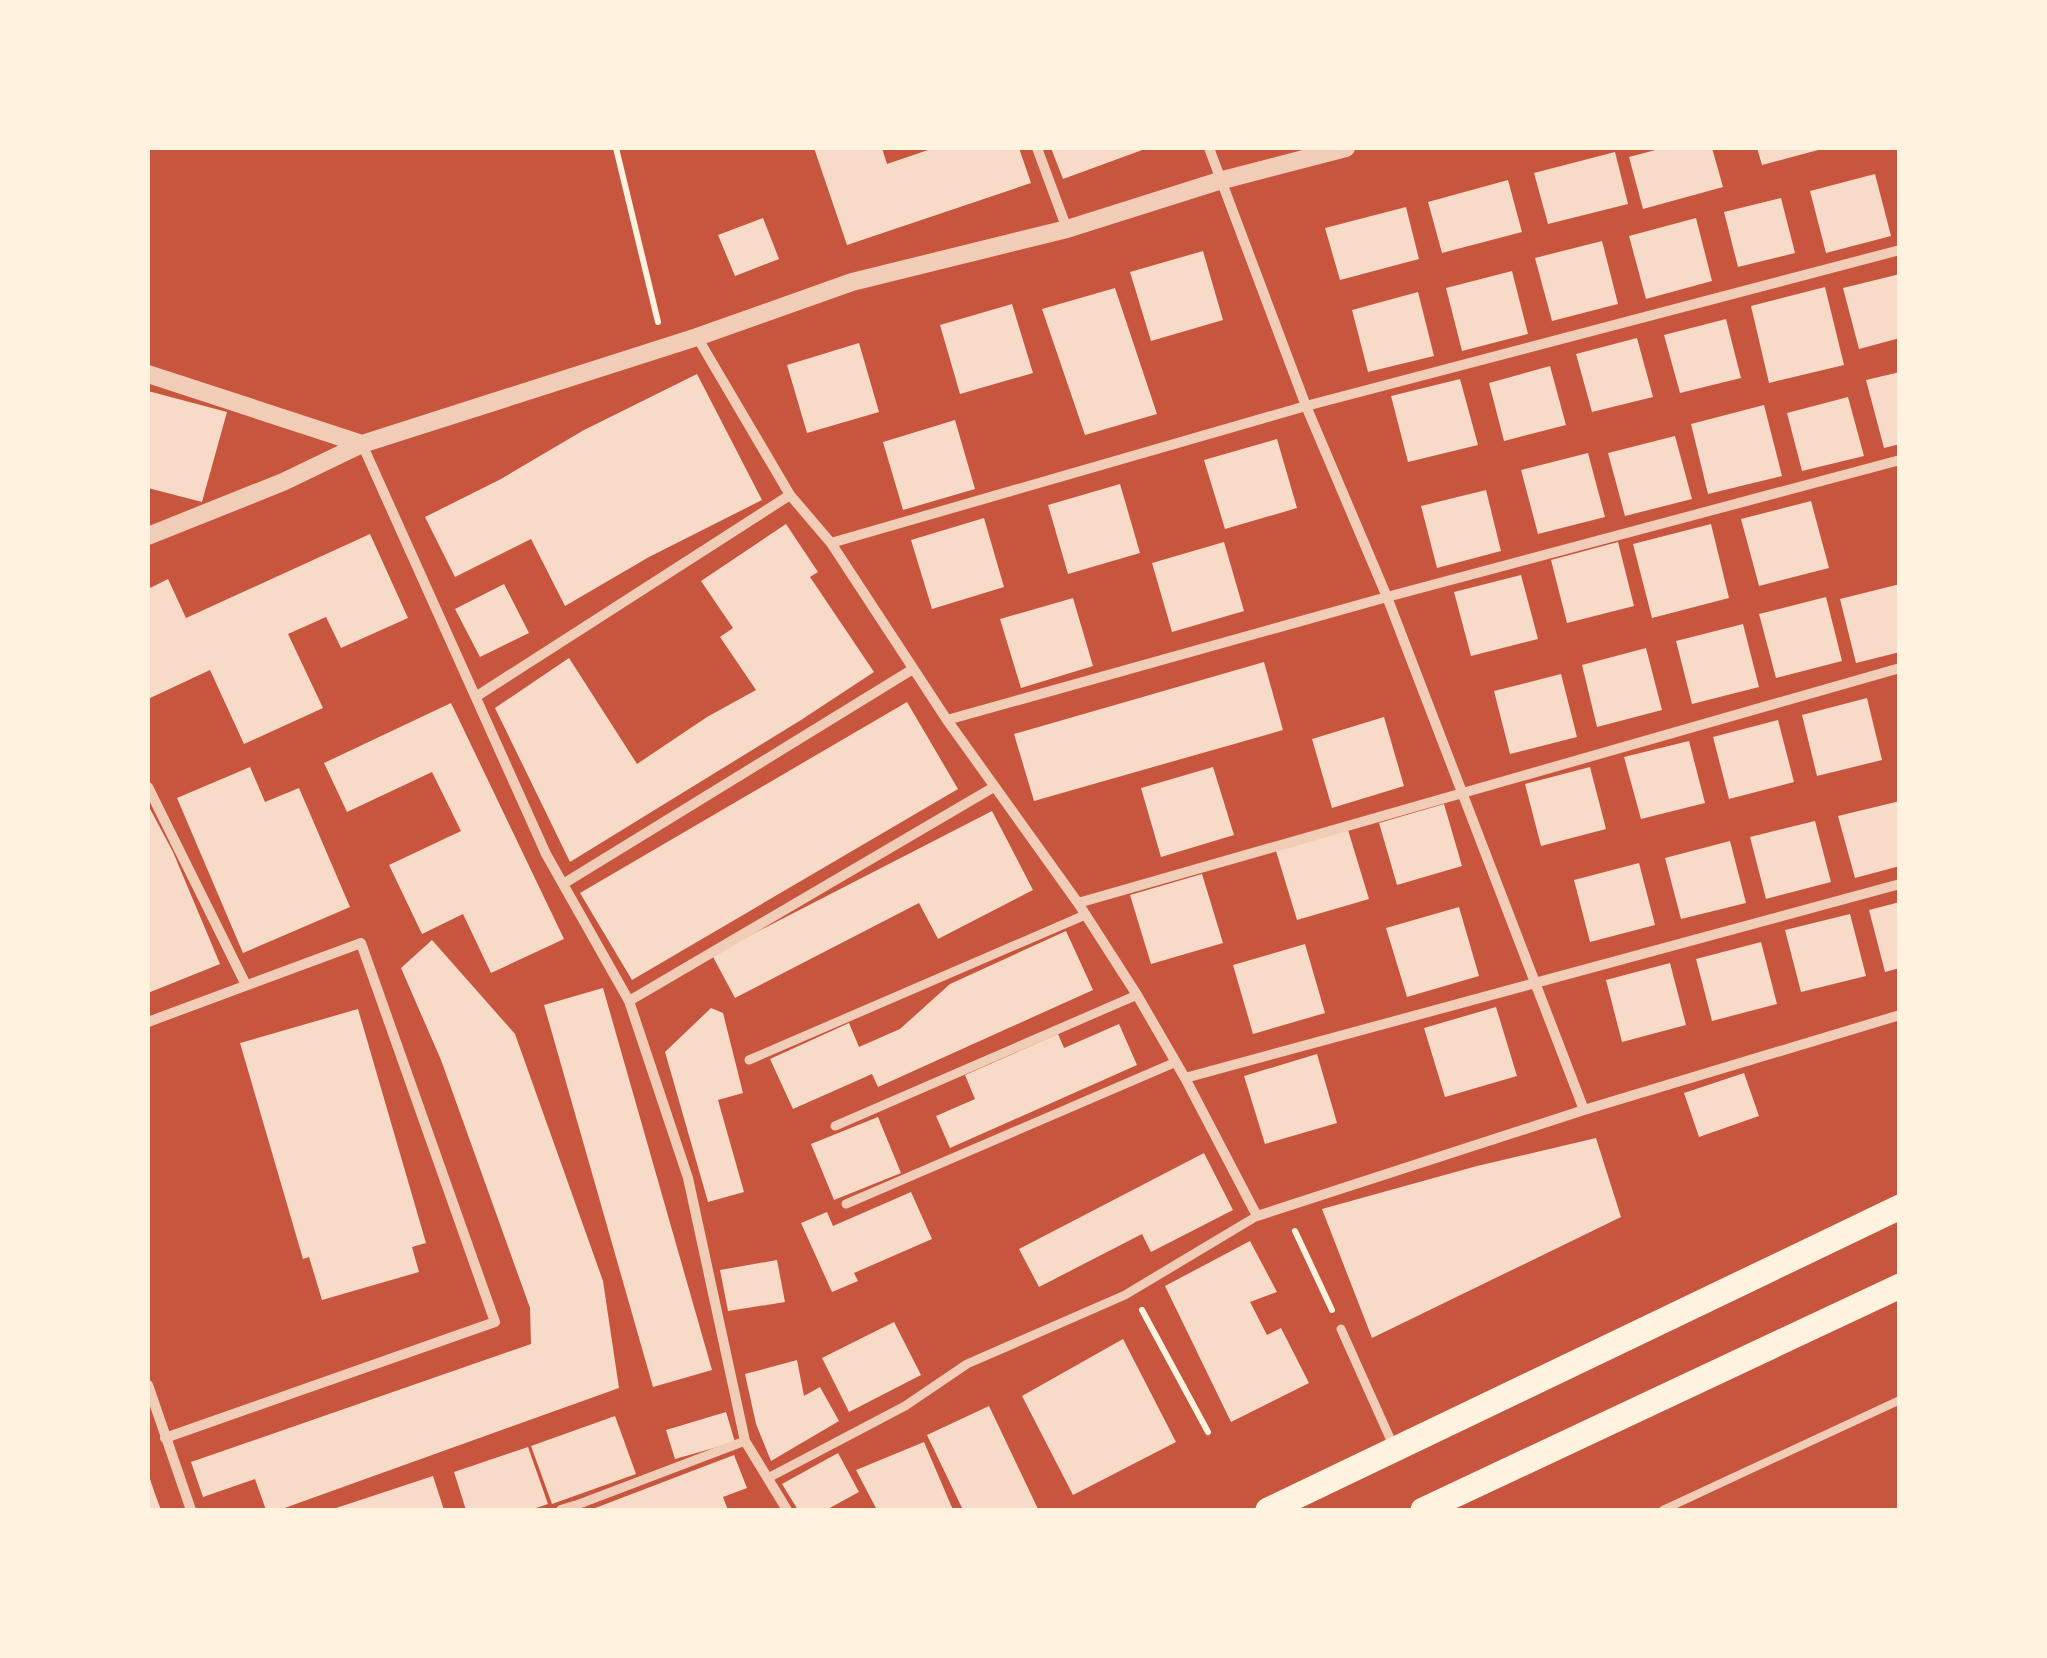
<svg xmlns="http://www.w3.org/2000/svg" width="2047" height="1658" font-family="Lora,serif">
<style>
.building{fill:#f7dbc8}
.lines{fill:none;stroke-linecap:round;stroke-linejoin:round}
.path{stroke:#fff3e0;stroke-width:6}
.service{stroke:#f1ccb7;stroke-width:8}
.pedestrian{stroke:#f1ccb7;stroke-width:9}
.minor{stroke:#f1ccb7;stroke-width:10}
.tertiary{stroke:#f1ccb7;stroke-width:18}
.primary{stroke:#fff3e0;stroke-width:25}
</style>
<rect width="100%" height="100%" fill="#c8553d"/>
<path class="building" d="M814,148H882L887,164L934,148H1019L1031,183L847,245Z
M1051,148H1145V149L1063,179Z
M1663,148H1712L1723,187L1643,209L1629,157Z
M1757,148H1822V149L1762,165Z
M1615,152L1628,204L1548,224L1534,173Z
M1875,174L1891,236L1826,253L1810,191Z
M1508,180L1522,232L1442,253L1428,202Z
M1781,198L1795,253L1738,267L1724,212Z
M1406,207L1419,259L1340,280L1325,228Z
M763,218L779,259L735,276L718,235Z
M1696,218L1712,281L1646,299L1629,236Z
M1602,241L1618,304L1552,321L1535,258Z
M1203,251L1223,320L1151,341L1130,272Z
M1512,271L1528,334L1462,351L1446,288Z
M1900,274V338L1859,349L1843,288Z
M1825,287L1844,365L1769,383L1751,306Z
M1115,288L1157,414L1085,435L1042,309Z
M1418,292L1434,356L1368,372L1352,310Z
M1012,304L1033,373L960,394L940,325Z
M1726,319L1741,378L1680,393L1664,335Z
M1637,338L1653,397L1592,412L1576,354Z
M859,343L879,412L807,433L787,365Z
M1550,366L1566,425L1504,441L1489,383Z
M1900,372V444L1884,448L1866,380Z
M697,374L762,500L649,557L565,606L531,539L455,577L425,517L501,479L584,430Z
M1460,379L1478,445L1408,462L1391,396Z
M148,391L227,412L202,502L148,488Z
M1848,397L1864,456L1802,471L1787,413Z
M1764,405L1782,476L1708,494L1691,424Z
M955,420L975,489L903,510L883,442Z
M1675,436L1692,499L1625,516L1608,453Z
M1277,439L1297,508L1225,529L1204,460Z
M1588,453L1605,517L1538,534L1521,470Z
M1120,484L1140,553L1068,574L1048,505Z
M1486,490L1501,551L1437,568L1421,506Z
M1811,501L1829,568L1759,586L1741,519Z
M984,518L1004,587L932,609L911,540Z
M786,524L818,572L810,577L874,672L801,720L570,862L495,708L569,658L637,764L707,717L756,690L720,637L733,628L701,581Z
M1711,524L1729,598L1652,618L1633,544Z
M370,534L408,618L341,648L326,617L288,634L323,708L244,744L210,670L148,699V589L168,579L186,618Z
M1224,542L1244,611L1172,632L1152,563Z
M1618,542L1634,606L1567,623L1551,560Z
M1521,575L1538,639L1471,656L1454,592Z
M504,584L529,633L480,657L455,609Z
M1900,584V652L1856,663L1840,599Z
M1826,597L1842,661L1776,678L1759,614Z
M1073,598L1093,666L1021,688L1000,619Z
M1743,624L1759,687L1692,704L1676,641Z
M1646,648L1662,710L1597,727L1582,665Z
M1264,662L1283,730L1034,801L1014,734Z
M1561,674L1577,737L1510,754L1494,691Z
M1867,698L1882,760L1817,776L1802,715Z
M907,702L958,789L632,980L580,893Z
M451,703L564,939L491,973L463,914L422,934L389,865L461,831L432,772L347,812L324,763Z
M1384,717L1404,786L1332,808L1312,739Z
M1778,720L1794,782L1729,799L1713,737Z
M1689,741L1705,803L1641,819L1624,757Z
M250,767L265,802L299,788L350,907L243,953L177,798Z
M1213,767L1234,835L1161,857L1141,788Z
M1590,767L1606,829L1541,846L1525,784Z
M1900,801V866L1855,878L1838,816Z
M1444,804L1462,866L1397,885L1379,823Z
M148,805L173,852L220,964L148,993Z
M992,811L1033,890L938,939L919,903L735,998L712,955Z
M1815,821L1831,882L1766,899L1750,837Z
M1348,830L1369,899L1297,920L1276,851Z
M1730,841L1746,903L1681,919L1665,858Z
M1639,863L1655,925L1590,942L1574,880Z
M1202,874L1223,943L1151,964L1130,895Z
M1900,902V968L1885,972L1869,910Z
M1459,907L1479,976L1407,997L1386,928Z
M1850,914L1866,976L1801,992L1785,930Z
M1066,931L1093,990L878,1087L872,1074L793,1109L770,1059L849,1023L859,1047L900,1029L950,984Z
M432,940L515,1034L603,1281L619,1388L279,1510H266L255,1479L203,1497L191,1462L531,1344L530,1308L441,1060L401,968Z
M1761,942L1777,1004L1712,1021L1696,959Z
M1305,944L1325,1013L1253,1034L1233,965Z
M1670,963L1686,1025L1622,1042L1606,980Z
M603,988L712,1370L653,1387L544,1005Z
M1496,1007L1517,1076L1445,1097L1424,1028Z
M711,1008L723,1013L743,1093L718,1100L744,1192L708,1202L665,1052Z
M358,1009L426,1243L412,1247L419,1272L322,1300L309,1257L303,1259L240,1043Z
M1119,1024L1137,1065L950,1148L936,1116L975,1099L965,1075L1058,1034L1064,1048Z
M1317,1054L1337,1123L1265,1144L1244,1076Z
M1744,1073L1759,1116L1699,1137L1684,1093Z
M878,1117L901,1173L834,1200L811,1144Z
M1596,1138L1621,1217L1372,1338L1322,1209L1477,1166Z
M1204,1153L1233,1210L1151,1252L1142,1234L1039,1287L1019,1249Z
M911,1192L932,1239L854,1273L858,1281L832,1292L801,1223L827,1212L833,1226Z
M1250,1241L1277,1292L1250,1302L1267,1335L1281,1328L1309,1383L1231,1422L1165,1286Z
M777,1260L785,1302L728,1311L720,1270Z
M894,1322L921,1375L849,1412L822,1358Z
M1123,1339L1176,1442L1073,1495L1022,1396Z
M797,1360L804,1396L820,1387L839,1421L771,1461L756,1424L745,1374Z
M989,1406L1038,1509L963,1510L927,1435Z
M726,1412L735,1442L675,1459L666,1430Z
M615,1416L636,1474L552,1504L531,1446Z
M924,1442L953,1510H877L856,1470Z
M528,1447L548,1504L530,1510H466L454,1472Z
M838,1453L859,1492L826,1510H798L782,1484Z
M734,1455L747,1488L723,1497L728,1510H590Z
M148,1473L155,1494L161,1510H148Z
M433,1476L444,1510H330Z"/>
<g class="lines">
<path class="path" d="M616,148L658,322
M1295,1231L1332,1310
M1142,1310L1208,1432"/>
<path class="service" d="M1663,1510L1900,1400"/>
<path class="pedestrian" d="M749,1060L1085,915
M835,1126L1137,995
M846,1204L1176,1062
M1341,1329L1393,1445
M768,1478L905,1406L967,1364L1125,1295L1257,1216
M574,1506L745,1441"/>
<path class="minor" d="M1037,148L1067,229
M1209,148L1306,406L1387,597L1584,1110
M697,337L790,495L831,543L947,720L1078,903L1137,995L1185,1078L1257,1216L1584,1110L1900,1015
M362,444L546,854L629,1001L688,1178L745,1441L787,1510
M831,543L1306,406L1900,250
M477,696L790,495
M947,720L1387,597L1900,460
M148,787L246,985
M563,884L913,669
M1078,903L1900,668
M629,1001L994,787
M148,1022L361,943L495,1322L165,1438
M1185,1078L1900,884
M148,1385L191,1510
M561,1510L574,1506"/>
<path class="tertiary" d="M148,374L362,444
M148,536L283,482L362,444L697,337L852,282L1067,229L1219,181L1346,148"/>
<path class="primary" d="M1268,1510L1900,1207
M1423,1510L1900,1286"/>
</g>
<rect width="2047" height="1658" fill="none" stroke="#fff3e0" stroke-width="300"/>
</svg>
